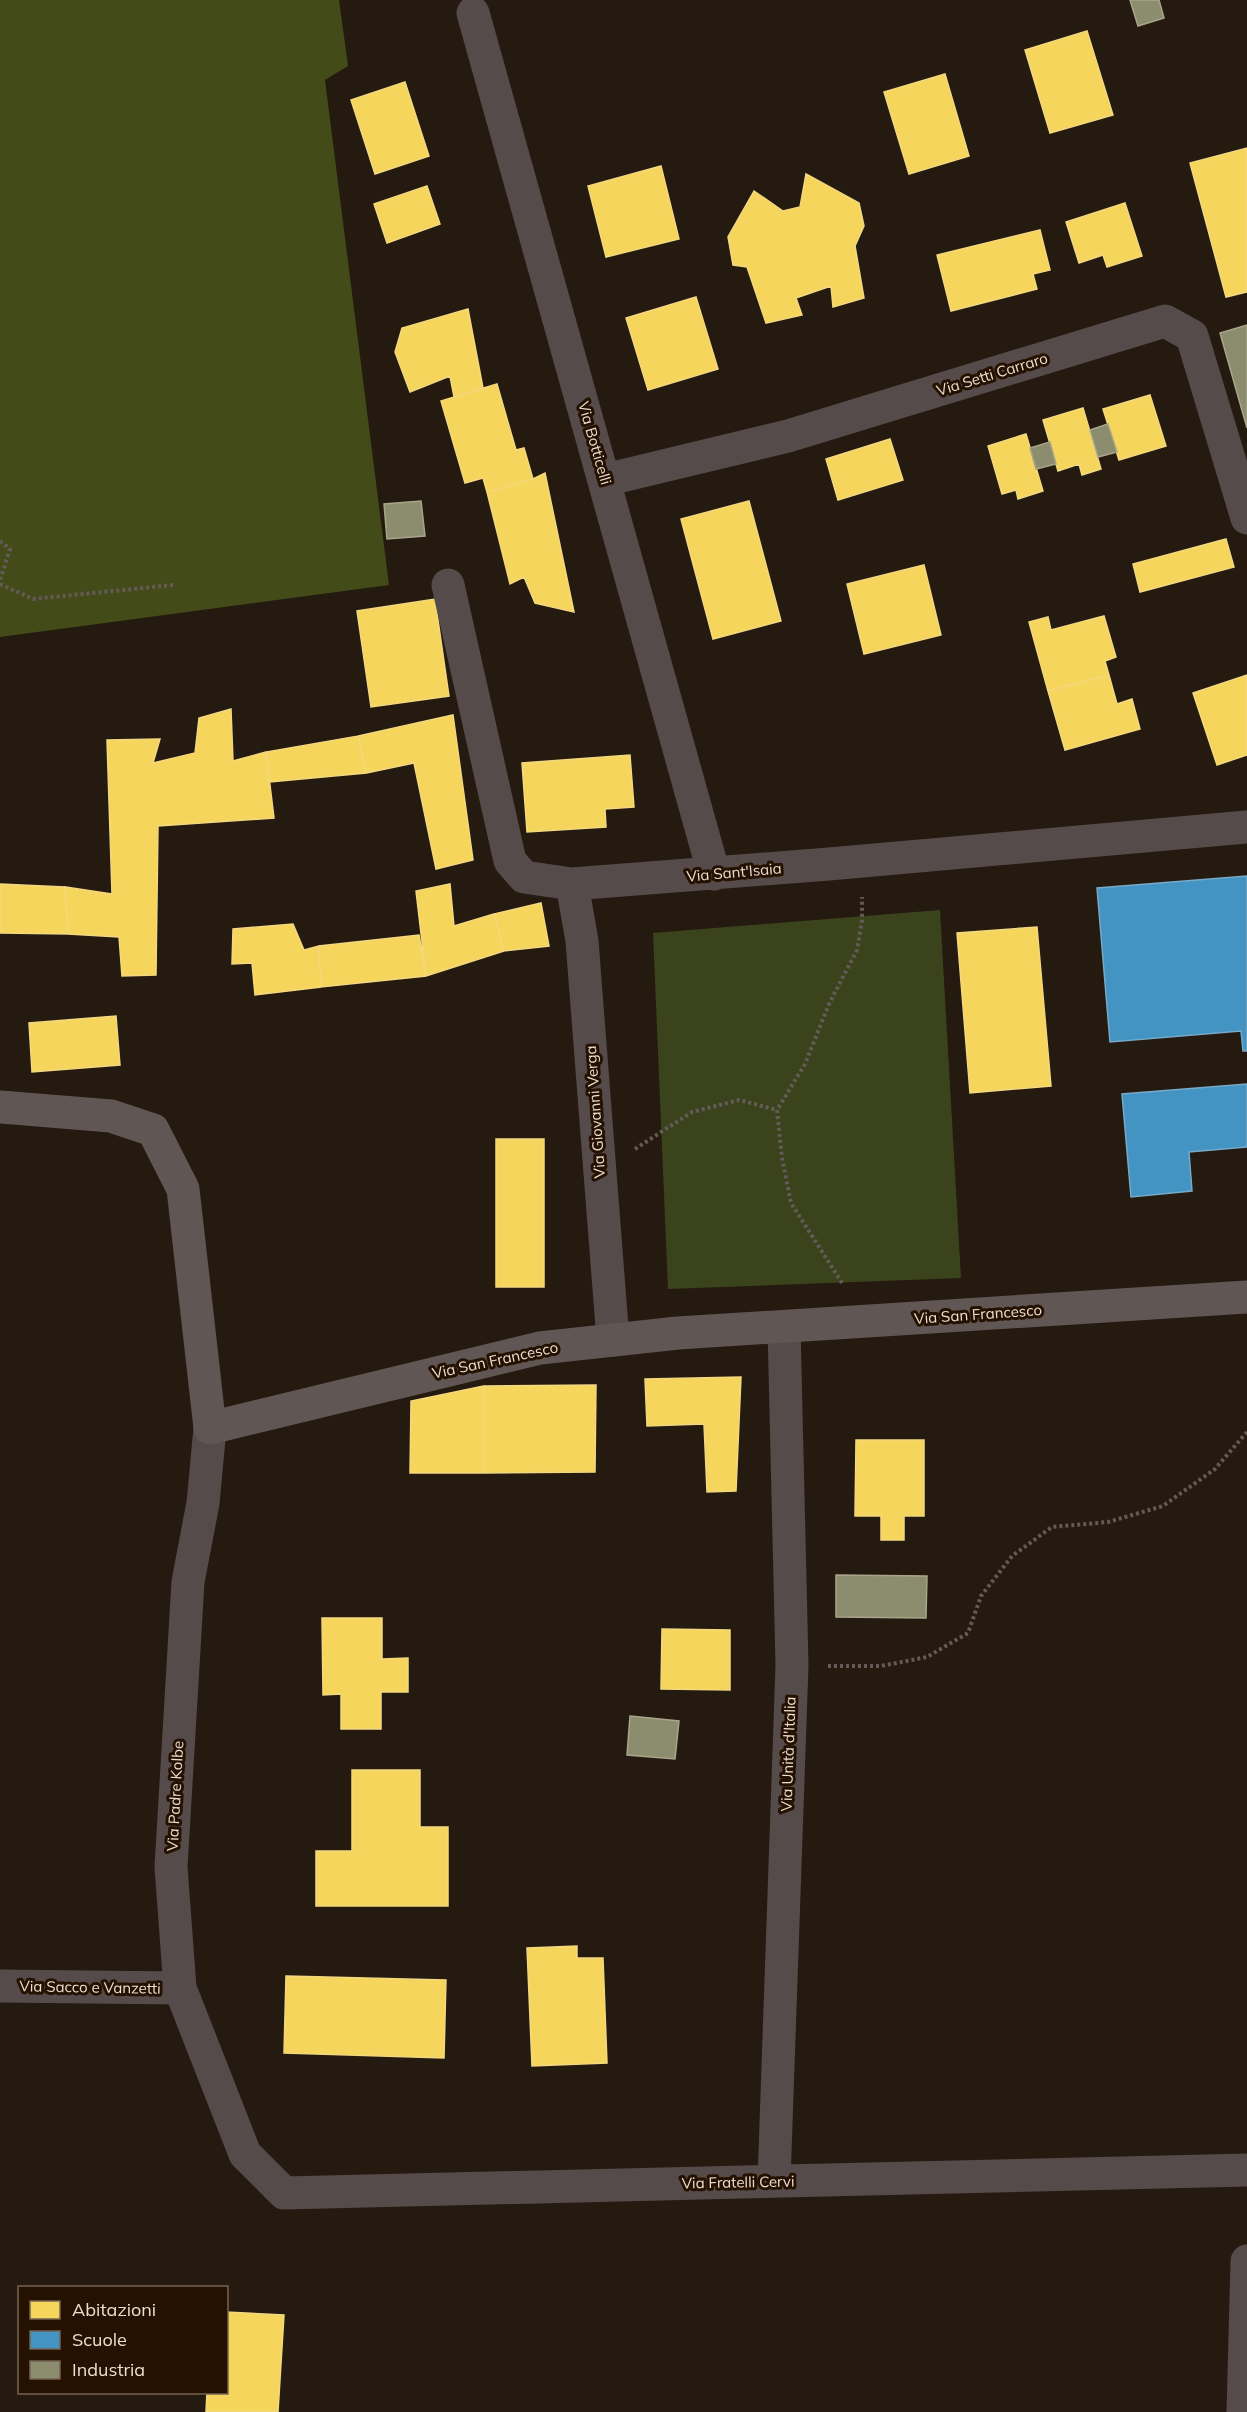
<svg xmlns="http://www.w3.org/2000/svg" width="1247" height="2412" font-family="Mulish,sans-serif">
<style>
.green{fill:#3b431d}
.forest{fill:#434b19}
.homes{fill:#f6d55c;stroke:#f3d87f;stroke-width:1.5}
.schools{fill:#4393c3;stroke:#76aac8;stroke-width:1.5}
.industry{fill:#8c8c6e;stroke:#a9a58c;stroke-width:1.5}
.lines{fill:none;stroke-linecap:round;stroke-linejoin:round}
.path{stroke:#645b58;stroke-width:4;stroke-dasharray:3 3;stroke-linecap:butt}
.street{stroke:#554b4a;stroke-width:33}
.secondary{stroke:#605654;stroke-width:33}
.labels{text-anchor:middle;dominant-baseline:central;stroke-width:6;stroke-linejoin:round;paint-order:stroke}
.street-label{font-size:15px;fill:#ecded2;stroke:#241100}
</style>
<rect width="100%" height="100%" fill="#251a0f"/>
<path class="green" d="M940,910L961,1278L668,1289L653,933Z"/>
<path class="forest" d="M0,0H339L348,66L325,80L389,585L0,637Z"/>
<path class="homes" d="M1087,31L1113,115L1050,133L1025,50Z
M945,74L969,156L909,174L884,92Z
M405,82L429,156L375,174L351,100Z
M1247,148V292L1226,297L1190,163Z
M661,166L679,239L606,257L588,186Z
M806,174L859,203L864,226L855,246L864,298L833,307L831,286L796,298L802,315L766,323L747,267L733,265L728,237L754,191L783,211L800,207Z
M427,186L440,224L387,243L374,204Z
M1125,203L1142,256L1107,267L1103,255L1079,263L1066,222Z
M1040,230L1050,270L1033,274L1037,289L951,311L937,255Z
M696,297L718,369L648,390L626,318Z
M468,309L483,388L454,397L450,376L410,392L395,352L402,328Z
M497,384L516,450L524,448L533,479L487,492L483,478L465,483L441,401Z
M1150,395L1166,446L1119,460L1103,409Z
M1083,408L1101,469L1082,475L1079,464L1058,471L1043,420Z
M1026,434L1043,491L1018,499L1016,490L1002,494L988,446Z
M890,439L903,480L838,500L826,459Z
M545,473L574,612L535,603L524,577L510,584L487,492L533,479Z
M749,501L781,621L713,639L681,519Z
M1226,539L1234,567L1140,592L1133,564Z
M924,565L941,635L864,654L847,584Z
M435,599L449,696L371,707L357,611Z
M1104,616L1116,657L1105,661L1109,675L1048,691L1029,622L1048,617L1051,630Z
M1109,675L1117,704L1132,699L1140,729L1065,750L1048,691Z
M1247,675V755L1217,765L1193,693Z
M231,709L233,761L266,752L274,818L158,826L156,975L122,976L119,937L68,934L65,887L112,894L107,740L160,739L153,763L195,753L199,718Z
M453,715L473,860L436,869L414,763L366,773L358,736Z
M358,736L366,773L270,782L266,752Z
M630,755L634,807L605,809L606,827L527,832L522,763Z
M0,884L65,887L68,934L0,933Z
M450,884L454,926L494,914L504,951L426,976L416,891Z
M541,903L549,946L504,951L494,914Z
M293,924L304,950L319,946L321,987L255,995L252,963L232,964L233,929Z
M1037,927L1051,1086L970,1093L957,933Z
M419,935L426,976L321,987L319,946Z
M116,1016L120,1065L32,1072L29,1023Z
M496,1139H544V1287H496Z
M741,1377L736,1491L707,1492L704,1424L647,1426L645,1379Z
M596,1385L595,1472L484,1473V1386Z
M484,1386V1473H410L411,1401Z
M856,1440H924V1516H904V1540H881V1516H855Z
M322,1618H382V1659L408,1658V1692H381V1729H341V1694L323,1695Z
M662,1629L730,1630V1690L661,1689Z
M352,1770H420V1827H448V1906H316V1851H352Z
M577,1946V1958H603L607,2063L532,2066L527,1948Z
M286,1976L446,1980L444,2058L284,2053Z
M226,2312L284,2315L278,2412H206L207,2392H226Z"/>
<path class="schools" d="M1247,876V1051H1243L1241,1031L1110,1042L1097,888Z
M1247,1084V1147L1189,1152L1192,1191L1131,1197L1122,1094Z"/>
<path class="industry" d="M1130,0H1159L1164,18L1138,26Z
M1247,325V428L1220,333Z
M1108,424L1117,452L1098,457L1090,430Z
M1050,442L1056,464L1036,469L1030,448Z
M421,501L425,536L387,539L384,504Z
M836,1575L927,1576L926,1618L836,1617Z
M630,1716L679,1721L675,1759L627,1755Z"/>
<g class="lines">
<path class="path" d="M0,541L10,549L0,580
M0,584L33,599L173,585
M635,1149L692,1112L739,1100L777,1110
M842,1283L791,1203L782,1158L777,1110L805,1064L829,1004L857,950L862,921V897
M828,1666H881L927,1657L968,1633L981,1596L1012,1556L1052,1527L1108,1522L1163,1506L1215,1469L1247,1432"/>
<path class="street" d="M473,13L714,874
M605,480L788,436L1165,321L1192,336L1247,518
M448,585L510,861L524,877L572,884L829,864L1247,827
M572,884L582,941L613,1340
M210,1428L203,1503L188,1582L171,1867L180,1988L245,2154L284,2193L1247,2170
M0,1986L180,1988
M774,2181L792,1665L784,1327
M1243,2412L1247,2261"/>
<path class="secondary" d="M0,1107L111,1116L153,1130L183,1189L210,1428L540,1348L678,1333L1247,1297"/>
</g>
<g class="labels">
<g class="street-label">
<text transform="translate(992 374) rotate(-17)">Via Setti Carraro</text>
<text transform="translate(595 443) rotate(74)">Via Botticelli</text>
<text transform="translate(734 872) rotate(-5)">Via Sant'Isaia</text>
<text transform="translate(595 1112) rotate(-94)">Via Giovanni Verga</text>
<text transform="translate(978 1314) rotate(-4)">Via San Francesco</text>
<text transform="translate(495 1360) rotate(-12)">Via San Francesco</text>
<text transform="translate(788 1754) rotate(-88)">Via Unità d'Italia</text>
<text transform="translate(175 1796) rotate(-87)">Via Padre Kolbe</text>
<text transform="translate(90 1987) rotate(1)">Via Sacco e Vanzetti</text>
<text transform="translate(738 2182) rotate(-1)">Via Fratelli Cervi</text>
</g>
</g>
<rect x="18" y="2286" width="210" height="108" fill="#241100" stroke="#746354" stroke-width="1.5"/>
<rect x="30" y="2301" width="30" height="18" fill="#f6d55c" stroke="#746354" stroke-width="1.5"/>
<text x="72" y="2316" font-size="18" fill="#ecded2">Abitazioni</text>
<rect x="30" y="2331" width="30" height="18" fill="#4393c3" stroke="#746354" stroke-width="1.5"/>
<text x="72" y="2346" font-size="18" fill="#ecded2">Scuole</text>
<rect x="30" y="2361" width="30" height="18" fill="#8c8c6e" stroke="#746354" stroke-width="1.5"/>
<text x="72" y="2376" font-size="18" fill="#ecded2">Industria</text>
</svg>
